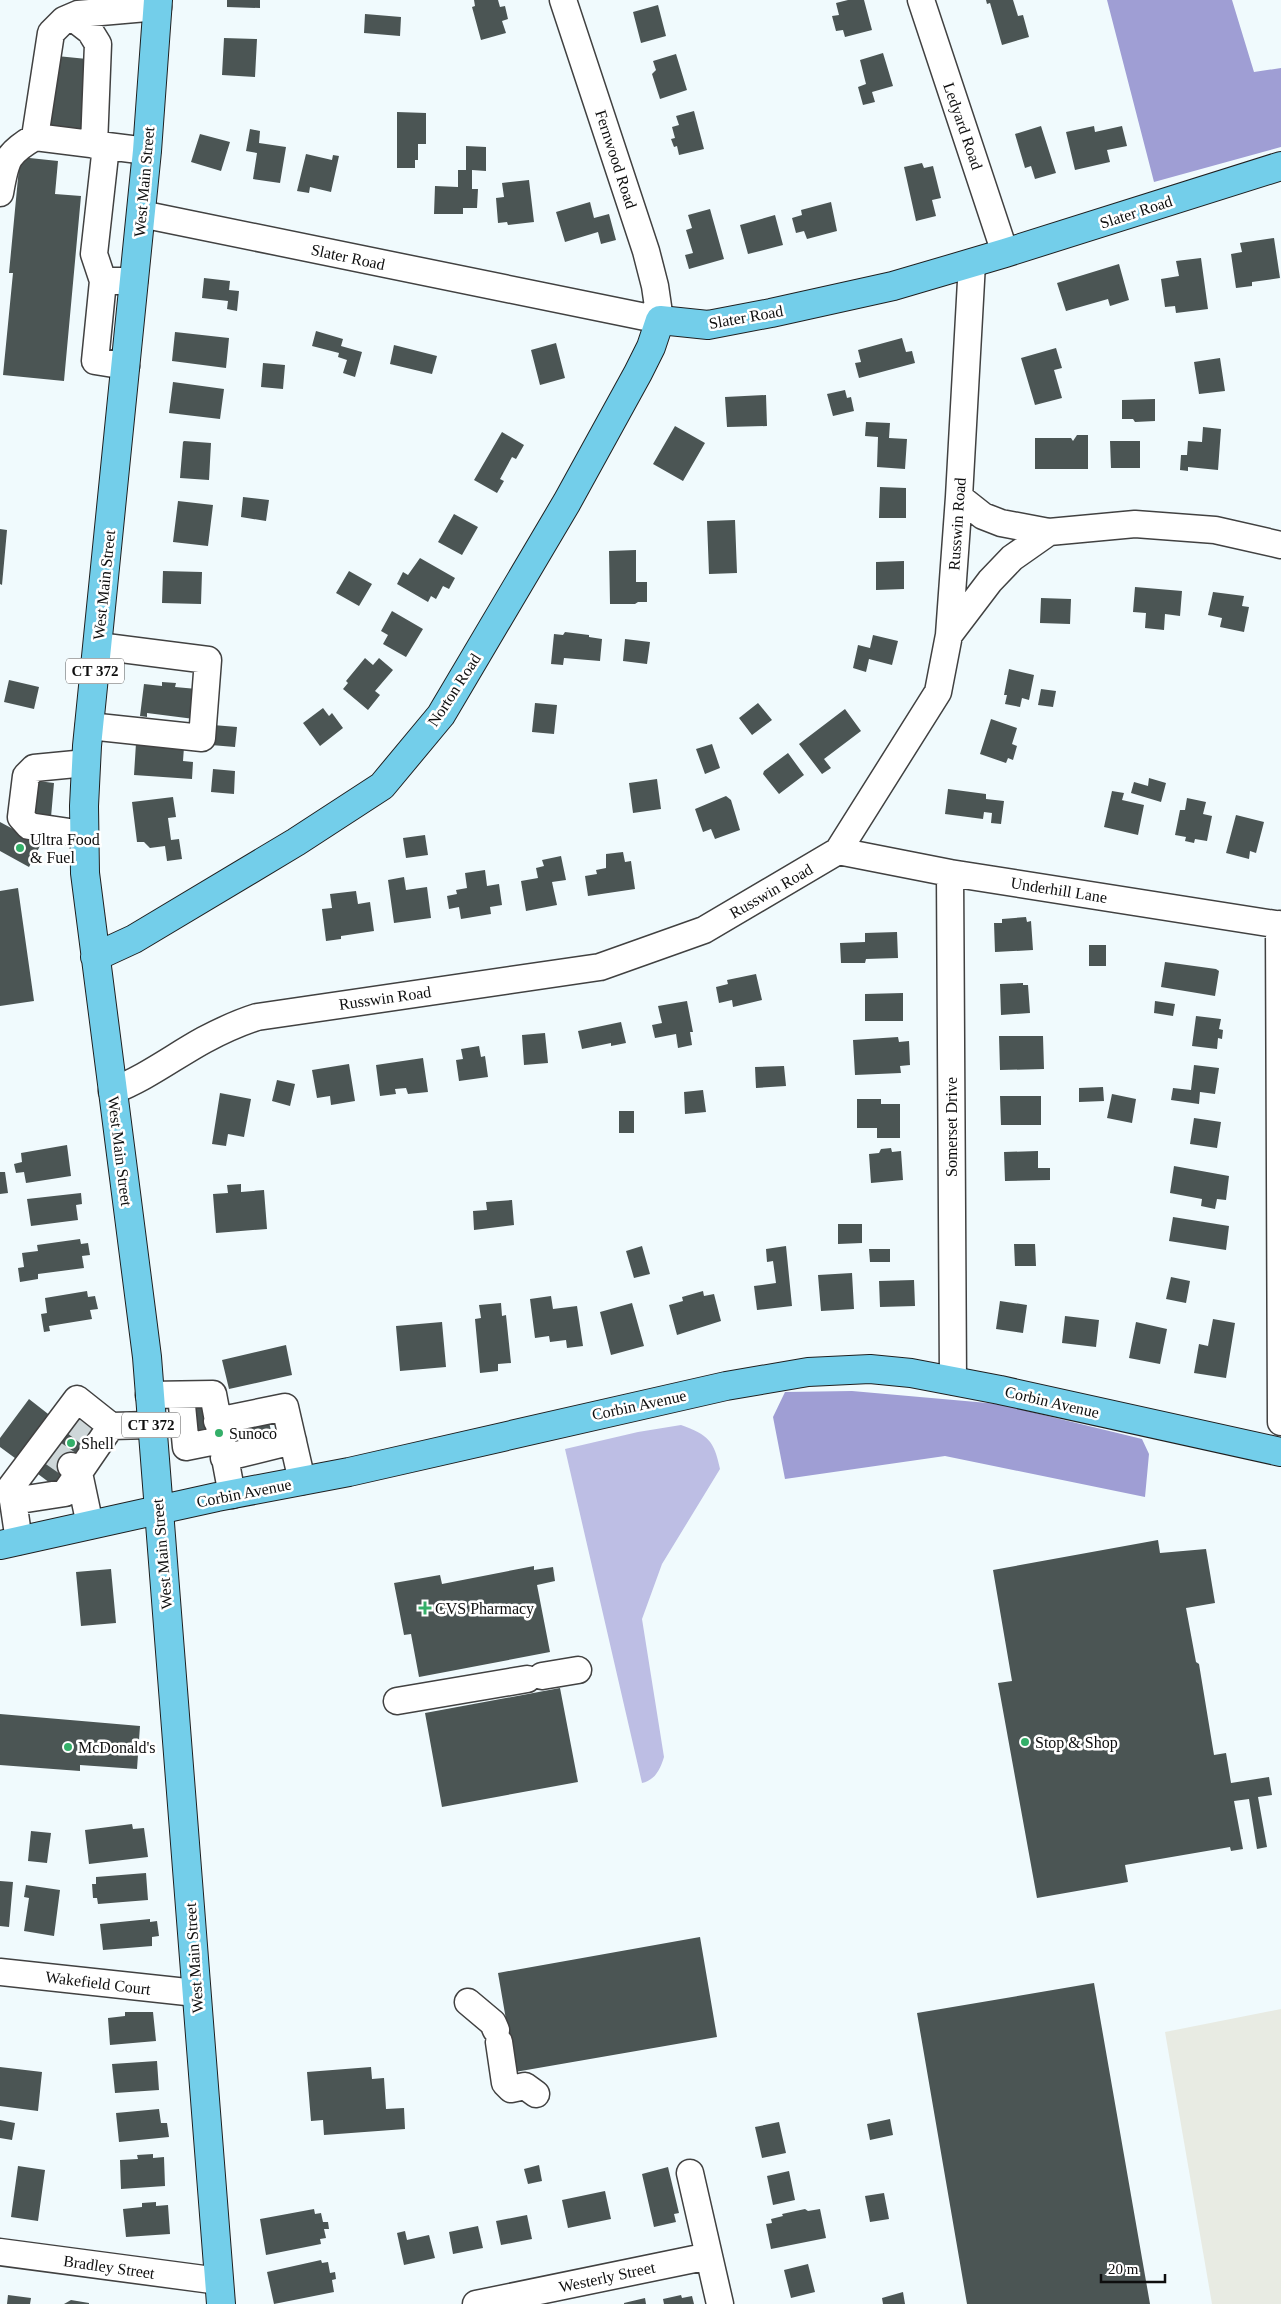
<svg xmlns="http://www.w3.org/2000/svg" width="1281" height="2304" font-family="'Times New Roman',serif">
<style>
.industrial{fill:#e8ebe3}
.green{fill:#bdbee4}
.forest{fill:#9f9ed4}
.building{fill:#4b5554}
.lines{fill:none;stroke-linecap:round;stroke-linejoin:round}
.minor-tunnel{stroke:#ced7d9;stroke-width:26;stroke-dasharray:26 13;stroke-linecap:butt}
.minor-casing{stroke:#414141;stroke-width:29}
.major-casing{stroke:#1f1f1f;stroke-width:30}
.minor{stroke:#fff;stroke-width:26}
.major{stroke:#73ceea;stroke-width:28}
.poi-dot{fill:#34af69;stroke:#fff;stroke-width:2}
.labels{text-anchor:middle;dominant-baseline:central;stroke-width:5;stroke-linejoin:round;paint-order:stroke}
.shield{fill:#fff;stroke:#565656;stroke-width:1}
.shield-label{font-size:15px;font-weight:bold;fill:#0e0e0e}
.street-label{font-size:16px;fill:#0e0e0e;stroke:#fff}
.poi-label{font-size:16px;fill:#0e0e0e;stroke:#fff;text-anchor:start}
</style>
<rect width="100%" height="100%" fill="#f0fafd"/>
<path class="industrial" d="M1281,2009V2304H1212L1165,2032Z"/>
<path class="green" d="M681,1425C708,1435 714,1440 720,1469L662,1564L642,1619L664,1757C660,1770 655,1780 642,1783L565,1449L638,1432Z"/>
<path class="forest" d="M1107,0H1232L1254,72L1281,68V147L1154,182Z
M852,1391L999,1404L1142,1439L1149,1454L1145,1497L945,1456L785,1479L773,1417L785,1392Z"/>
<path class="building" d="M227,0H260V8L227,7Z
M474,0H498L500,7L505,6L508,19L502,21L506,33L481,40L472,7L475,6Z
M848,0H864L872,30L845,37L843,30L836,31L832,16L839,15L836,3Z
M986,0H1013L1018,16L1023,15L1029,37L1002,45L990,3L987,4Z
M658,5L666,36L641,43L633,12Z
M365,14L401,17L400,36L364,33Z
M224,38L257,39L255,77L222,75Z
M883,53L893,86L872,92L875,102L863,105L858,87L866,84L860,60Z
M676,54L687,90L660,99L652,74L656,70L653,61Z
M57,56L87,59L82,102H88L85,133L50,130Z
M694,111L704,149L679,155L677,146L674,147L671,139L675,138L672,127L679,125L676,116Z
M397,112L426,113V144H418V160H415V168H397Z
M1041,126L1056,173L1035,179L1031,166L1025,168L1015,134Z
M1094,126L1095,132L1122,126L1127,146L1107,150L1110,162L1075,170L1066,132Z
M250,129L260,131L259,143L286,147L280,183L253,179L257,153L246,151Z
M200,134L230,142L221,171L191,162Z
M466,146L486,147V171L472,170V189H478L477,208H463V214H434L435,186L458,187V170H466Z
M306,154L332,160L333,155L339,156L331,192L310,187L309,193L297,191Z
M20,157L58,161L55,194L81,196L64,381L3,375L13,273H9Z
M922,163L924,168L933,166L941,198L932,200L936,216L916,221L904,167Z
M529,180L534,222L508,225L507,222L498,223L496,198L504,197L502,183Z
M590,202L594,218L609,214L616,240L601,244L598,232L565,242L556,212Z
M831,202L837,231L807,239L804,231L796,233L792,218L802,215L801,210Z
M710,209L724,259L689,269L685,255L693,253L686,230L692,228L688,215Z
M775,215L783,245L748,254L740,225Z
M1274,238L1280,278L1252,282V286L1236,288L1231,254L1242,252L1240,243Z
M1201,258L1208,309L1176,313L1175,306L1165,307L1161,279L1179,276L1176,261Z
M1119,264L1129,300L1110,306L1108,299L1066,311L1057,283Z
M204,278L230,281L229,290L239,291L237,311L227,309L228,301L202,298Z
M316,331L343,339L341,346L362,352L355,377L343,373L347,360L338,357L339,353L312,346Z
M175,332L229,338L226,368L172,361Z
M902,338L906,352L912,351L915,363L859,378L855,363L861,362L858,350Z
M556,343L565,378L540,385L531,350Z
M394,345L437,356L432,374L390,364Z
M1056,348L1062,368L1054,370L1062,398L1035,405L1021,358Z
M1220,358L1225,391L1199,394L1194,362Z
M263,363L285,365L283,389L261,387Z
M173,382L224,389L220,419L169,413Z
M845,390L847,398L851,397L854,411L833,416L827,394Z
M766,395L767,426L727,427L725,397Z
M1155,399V421L1135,422L1133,419H1122V400Z
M866,422L890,423L889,438L907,439L905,469L877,467L878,437L865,436Z
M675,426L705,443L683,481L653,464Z
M1203,427L1221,429L1218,470L1188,467V471L1180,470L1181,455H1187L1188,441L1202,442Z
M502,432L524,445L516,459L512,457L500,479L504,481L497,493L474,480Z
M1077,435H1088V469H1035V438H1071L1073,441Z
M184,441L211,443L209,480L180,478L183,442Z
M1110,441H1140V468H1111Z
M880,487L906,488V518H879Z
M243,497L269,500L266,521L241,517Z
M178,501L213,505L208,546L173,542Z
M454,514L478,527L462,555L438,542Z
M735,520L737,573L709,574L707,521Z
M0,529L7,530L2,585L0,584Z
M636,550V582H647V602H638L635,604H610L609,551Z
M420,558L455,578L449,589L443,586L436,599L431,596L428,602L397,584L403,572L408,575Z
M904,561V589L876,590V562Z
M163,571L202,572L201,604L162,603Z
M349,571L372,584L359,606L336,593Z
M1135,587L1182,591L1180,616L1165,614L1164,630L1145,628L1146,613L1133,612Z
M1213,592L1244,596L1242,606L1249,607L1244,632L1220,627L1222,618L1208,615Z
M1041,598L1071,599L1070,624L1040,623Z
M392,611L423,629L406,657L383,644L388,635L381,631Z
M565,632L589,635V637L602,639L600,661L564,658L563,665L551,664L554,634L563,635Z
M873,635L898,641L892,665L869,659L866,672L853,668L858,645L870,648Z
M625,639L650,642L647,664L623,661Z
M365,658L373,665L379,658L393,670L375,691L380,695L368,710L343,689L348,683L346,681Z
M1009,669L1034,675L1029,700L1022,698L1020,707L1005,704L1007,695H1004Z
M9,680L39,687L34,709L4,702Z
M162,682L176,683L175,687L197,689L194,719L147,713V717L140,716L144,684L162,686Z
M1041,689L1056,691L1053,707L1038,705Z
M535,703L557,705L554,734L532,732Z
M758,703L772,720L752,735L739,718Z
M323,708L329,716L332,713L343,728L320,746L303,723Z
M845,709L861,731L824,759L831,768L822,774L799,744Z
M991,719L1017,728L1012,744L1017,746L1013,760L1008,758L1006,763L980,754Z
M213,725L237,727L235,747L211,745Z
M136,743L184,747L183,761L193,762L192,779L134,775Z
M712,744L720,768L705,774L696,749Z
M788,753L804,775L779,794L763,774L764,771Z
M213,769L235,771L234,794L211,792Z
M1149,778L1166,783L1161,802L1131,793L1134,782L1148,786Z
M657,779L661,809L633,813L629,783Z
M30,780L54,783L51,817L27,814Z
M948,789L986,794V799L1004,801L1001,824L991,823L992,813L984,812L983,819L945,814Z
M1112,791L1124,793L1122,800L1144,805L1138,835L1104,827Z
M726,796L731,800L740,830L715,839L711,829L703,832L695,809Z
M173,797L176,817L168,818L171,840L179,839L182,859L167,861L165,846L150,848L144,842H137L132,802Z
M1187,798L1206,802L1203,814L1212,816L1207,841L1195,839L1194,843L1185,841L1186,837L1175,835L1180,810H1185Z
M1236,815L1264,822L1256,853L1250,851L1249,859L1226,853Z
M0,822L41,844L29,867L0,851Z
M425,835L428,855L406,858L403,838Z
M623,852L625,862L631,861L635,889L588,896L585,876L597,874L596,870L606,868V854Z
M561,856L566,880L552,882L557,905L526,911L521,881L538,878L536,868L544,866L542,860Z
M485,870L487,886L499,884L502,905L490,907L491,914L461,919L459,907L449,909L447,896L457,894L456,890L467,888L465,873Z
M404,877L406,890L427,887L431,918L394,923L388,880Z
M18,888L34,1001L0,1006V891Z
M356,891L358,904L370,902L374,931L341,936V939L326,941L322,909L332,908L330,894Z
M1026,917L1027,922L1031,921L1033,950L995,952L994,923H1002V919Z
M897,932L898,958L866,959L865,963H841L840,943L865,942V933Z
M1089,945H1106V966H1089Z
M1165,962L1216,969L1219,971L1215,996L1161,987Z
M756,974L762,1000L733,1007L732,1000L719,1003L716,987L728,984L727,980Z
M1023,983V985H1028L1030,1013L1001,1015L1000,984Z
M903,993V1021H865V994Z
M687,1001L693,1032H690L692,1045L678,1048L676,1034L655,1038L652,1025L662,1023L658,1006Z
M1155,1001L1175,1004L1173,1016L1154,1013Z
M1196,1016L1221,1019L1219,1029L1223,1030L1222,1039L1218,1038L1217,1049L1192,1046Z
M621,1022L626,1043L611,1046V1043L582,1049L578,1031Z
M545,1033L548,1063L524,1065L522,1035Z
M999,1036H1043L1044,1069L1000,1070Z
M898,1037L899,1042L909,1041L910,1065L900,1066L901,1073L855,1075L853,1040Z
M479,1046L481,1057L485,1056L488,1077L459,1081L456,1060L463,1059L461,1049Z
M423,1058L428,1092L408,1094L406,1088L395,1089L396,1094L380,1096L376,1065Z
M349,1064L355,1101L331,1105L330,1096L317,1098L312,1070Z
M1194,1065L1219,1068L1215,1094L1200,1092L1199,1104L1171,1100L1173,1088L1191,1090Z
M784,1066L786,1086L756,1088L755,1067Z
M277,1080L295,1084L290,1106L272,1101Z
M1103,1087L1104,1101L1079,1102V1088Z
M703,1090L706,1112L685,1114L684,1092Z
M220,1093L251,1099L244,1137L228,1134L226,1146L212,1144Z
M1112,1094L1136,1099L1132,1123L1107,1118Z
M1000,1096H1041V1125H1001Z
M857,1099H881V1104H900V1138H877V1128H857Z
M619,1111H634V1133H619Z
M1194,1118L1221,1122L1217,1148L1190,1144Z
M67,1145L71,1176L26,1183L24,1172L16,1173L14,1164L22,1162L21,1153Z
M891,1148L892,1152L901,1151L903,1180L871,1183L869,1154L879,1153L881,1149Z
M1038,1151V1168H1050V1180L1005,1181L1004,1152Z
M1174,1166L1229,1176L1226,1200L1217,1199L1215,1209L1201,1206L1202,1199L1170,1193Z
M0,1172H5L8,1193L0,1194Z
M241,1184V1192L264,1190L267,1229L216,1233L213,1194L228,1193L227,1185Z
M81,1193L82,1204L76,1205L78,1220L31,1226L27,1199Z
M512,1200L514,1225L474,1230L473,1211L487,1210L486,1202Z
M1173,1217L1229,1226L1226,1250L1169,1241Z
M838,1224H862V1243L838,1244Z
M80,1239L81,1244L88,1243L90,1255L82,1256L84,1268L38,1274V1279L20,1282L18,1268L24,1267L22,1253L38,1251L37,1245Z
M1014,1244H1035L1036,1266H1015Z
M642,1246L650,1274L634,1278L626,1251Z
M786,1246L792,1306L757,1310L754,1286L776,1283L773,1261L767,1262L766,1249Z
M869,1249H890V1262H870Z
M852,1273L854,1309L821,1311L818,1275Z
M1171,1277L1190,1281L1186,1303L1166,1299Z
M914,1280L915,1306L880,1307L879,1281Z
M87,1291L88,1297L95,1296L98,1309L90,1310L92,1319L49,1326L50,1331L44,1332L41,1314L47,1313L45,1298Z
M703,1291L704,1296L714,1294L721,1321L677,1335L669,1305L683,1301L682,1297Z
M551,1296L553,1309L577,1306L583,1346L567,1348L566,1340L550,1342L549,1336L535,1338L530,1299Z
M1000,1301L1027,1305L1023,1333L996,1329Z
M501,1303L502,1316L506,1315L511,1363L498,1364V1371L480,1373L475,1319L481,1318L479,1305Z
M632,1303L644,1346L611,1355L600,1312Z
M1065,1316L1099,1320L1096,1347L1062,1343Z
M1213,1319L1235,1323L1226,1378L1194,1373L1199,1344L1208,1346Z
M442,1322L446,1367L400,1371L396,1326Z
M1136,1322L1167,1329L1160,1364L1129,1358Z
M286,1345L292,1375L229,1389L222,1360Z
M29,1399L52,1417L19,1461L0,1447V1438Z
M206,1404L207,1431L188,1432L186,1405Z
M79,1413L99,1428L54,1486L34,1471Z
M268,1418L273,1439L241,1446L237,1425Z
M1158,1540L1160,1553L1206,1549L1215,1603L1186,1608L1196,1662L1199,1664L1214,1755L1226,1753L1231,1783L1269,1777L1272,1795L1258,1797L1267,1847L1257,1849L1249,1799L1234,1801L1243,1849L1231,1851L1230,1847L1125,1865L1128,1882L1037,1898L998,1683L1012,1681L993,1570Z
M534,1566V1570L553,1567L555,1581L537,1585L550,1652L419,1677L411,1634L404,1635L394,1583L440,1575L442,1584Z
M111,1569L116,1623L81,1626L76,1572Z
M560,1688L578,1782L442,1807L425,1713Z
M0,1714L140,1726L137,1769L80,1765V1771L0,1765Z
M132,1824L133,1829L144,1828L148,1857L89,1864L85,1830Z
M31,1831L51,1833L47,1863L28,1861Z
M146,1873L148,1900L98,1904L97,1898H93L92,1884H96V1877Z
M0,1881L13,1882L9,1927L0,1926Z
M26,1885L60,1890L54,1936L24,1931L29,1898L24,1897Z
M150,1919V1922L157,1921L159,1936L152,1937V1946L103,1950L100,1924Z
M700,1937L717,2037L515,2072L498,1973Z
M1094,1983L1150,2304H967L917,2013Z
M125,2012H153L156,2041L110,2045L108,2018L125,2016Z
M157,2061L159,2090L115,2093L112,2064Z
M0,2067L42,2072L38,2111L0,2106Z
M371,2067L372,2079L384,2078L386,2109L404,2108L405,2129L324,2135L323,2120L311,2121L307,2072Z
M159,2109L161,2123H167L169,2137L119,2142L116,2113Z
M890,2119L893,2135L870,2140L867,2124Z
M0,2120L15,2123L12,2140L0,2138Z
M779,2122L786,2153L762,2158L755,2127Z
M153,2154V2158L164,2157L165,2186L121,2189L120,2160L138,2159L137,2155Z
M539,2165L542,2181L528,2184L524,2169Z
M18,2166L45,2170L38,2221L11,2217Z
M668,2167L679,2213L674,2214L676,2222L654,2227L642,2174Z
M789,2171L795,2200L773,2205L767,2176Z
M605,2191L611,2219L568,2228L562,2200Z
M884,2193L889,2219L870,2222L865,2196Z
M156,2202V2206L168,2205L170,2234L126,2237L123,2209L142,2207V2203Z
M314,2209L315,2214L321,2213L323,2222H328L329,2229H324L326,2238L320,2239L321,2244L266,2255L260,2219Z
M805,2209L808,2211L820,2209L826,2238L771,2249L766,2224L772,2223L771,2219L783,2216L782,2214Z
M527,2215L532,2239L501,2245L496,2221Z
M478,2226L483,2248L453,2254L449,2232Z
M405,2231L407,2240L429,2235L435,2258L404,2265L397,2233Z
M321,2260L322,2263L328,2262L330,2273L335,2272L336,2279L332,2280L334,2292L274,2304L267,2272Z
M808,2264L815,2292L791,2298L784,2270Z
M903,2292L905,2304H883L882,2298Z
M8,2295L31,2298L30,2304H7Z
M681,2295L682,2298L692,2296L694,2304H664L663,2299Z
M645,2298L646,2304H624V2303Z
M71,2300L89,2303V2304H64Z"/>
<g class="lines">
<path class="minor-tunnel" d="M73,1421L92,1436
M50,1451L70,1465"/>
<defs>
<path id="minor" d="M921,0L1005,253
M72,17L90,31L98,44L94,145
M147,151L35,137L51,33L64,20L78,14L158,7
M0,193C6,160 6,154 35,137
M141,214L660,320L655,286L646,251L563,0
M103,281L94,254L106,146
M126,366L95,361L103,281H134
M959,497L983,516L1001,523L1049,532L1135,524L1215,530L1281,545
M949,635L990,581L1012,558L1049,532
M89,726L202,738L208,660L98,646
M83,834L29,826L21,817L26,776L34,768L86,763
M838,851L950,873L1281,925
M950,873L953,1381
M1279,924L1281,1422
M112,1091C146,1078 173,1057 204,1040C221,1031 238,1023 257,1017L600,967L704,930L838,851L938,692L949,635L959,497L972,263
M149,1395L213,1394L232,1495
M181,1395L186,1447L221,1440
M217,1421L285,1407L302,1481
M224,1458L293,1441
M71,1466L79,1473L90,1525
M13,1501L65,1493L111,1426
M19,1541L11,1487L77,1399L111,1426L151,1425
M542,1676L578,1670
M397,1701L527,1679
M0,1972L196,1993
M468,2002L493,2023L496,2030
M499,2042L505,2083L511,2089L525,2086L536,2094
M690,2173L720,2304
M0,2252L219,2281
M476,2304L709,2256"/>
<path id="major" d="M158,0L147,151L87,746L84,806L85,873L147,1357L221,2304
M95,957L134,939L296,842L382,786L441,715L567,502L638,373L651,347L660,320L708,325L771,313L893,286L1005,253L1281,166
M0,1545L217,1497L349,1472L726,1386L808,1372L870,1369L911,1373L1000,1390L1281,1452"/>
</defs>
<use href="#minor" class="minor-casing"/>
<use href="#major" class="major-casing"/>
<use href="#minor" class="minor"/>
<use href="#major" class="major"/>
</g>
<g class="poi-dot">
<circle cx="20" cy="848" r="5"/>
<circle cx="219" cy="1433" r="5"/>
<circle cx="71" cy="1443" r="5"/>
<path d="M422.5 1600.5h5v5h5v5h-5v5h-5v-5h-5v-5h5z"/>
<circle cx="1025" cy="1742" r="5"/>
<circle cx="68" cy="1747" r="5"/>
</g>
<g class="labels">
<g class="shield">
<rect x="66" y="658.5" width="58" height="25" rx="4"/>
<rect x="122" y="1412.5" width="58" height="25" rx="4"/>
</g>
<g class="shield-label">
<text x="95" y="671">CT 372</text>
<text x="151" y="1425">CT 372</text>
</g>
<g class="street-label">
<text transform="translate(963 126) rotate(71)">Ledyard Road</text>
<text transform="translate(616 159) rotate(72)">Fernwood Road</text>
<text transform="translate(144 182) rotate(-85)">West Main Street</text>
<text transform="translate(1136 212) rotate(-18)">Slater Road</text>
<text transform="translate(348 257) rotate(12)">Slater Road</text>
<text transform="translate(746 317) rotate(-10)">Slater Road</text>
<text transform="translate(957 524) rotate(-86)">Russwin Road</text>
<text transform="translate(104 585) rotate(-84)">West Main Street</text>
<text transform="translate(454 690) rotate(-57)">Norton Road</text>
<text transform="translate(1059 890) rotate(9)">Underhill Lane</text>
<text transform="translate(771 891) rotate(-30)">Russwin Road</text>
<text transform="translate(385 998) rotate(-8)">Russwin Road</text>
<text transform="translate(951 1127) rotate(-90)">Somerset Drive</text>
<text transform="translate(120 1151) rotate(83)">West Main Street</text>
<text transform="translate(1052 1402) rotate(13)">Corbin Avenue</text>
<text transform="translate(639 1405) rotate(-12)">Corbin Avenue</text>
<text transform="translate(244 1493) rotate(-11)">Corbin Avenue</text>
<text transform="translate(162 1554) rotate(-95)">West Main Street</text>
<text transform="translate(194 1958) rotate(-94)">West Main Street</text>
<text transform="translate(98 1983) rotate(7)">Wakefield Court</text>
<text transform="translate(109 2267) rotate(8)">Bradley Street</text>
<text transform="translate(607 2277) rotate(-12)">Westerly Street</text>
</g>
<g class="poi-label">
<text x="30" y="839">Ultra Food<tspan x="30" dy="18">&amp; Fuel</tspan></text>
<text x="229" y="1433">Sunoco</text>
<text x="81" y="1443">Shell</text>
<text x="435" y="1608">CVS Pharmacy</text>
<text x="1035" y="1742">Stop &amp; Shop</text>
<text x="78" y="1747">McDonald's</text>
</g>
</g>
<path d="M1101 2274v8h64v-8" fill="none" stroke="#0e0e0e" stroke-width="2.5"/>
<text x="1108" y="2274" font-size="15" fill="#0e0e0e" stroke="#ffffff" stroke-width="4" paint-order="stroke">20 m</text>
</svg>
